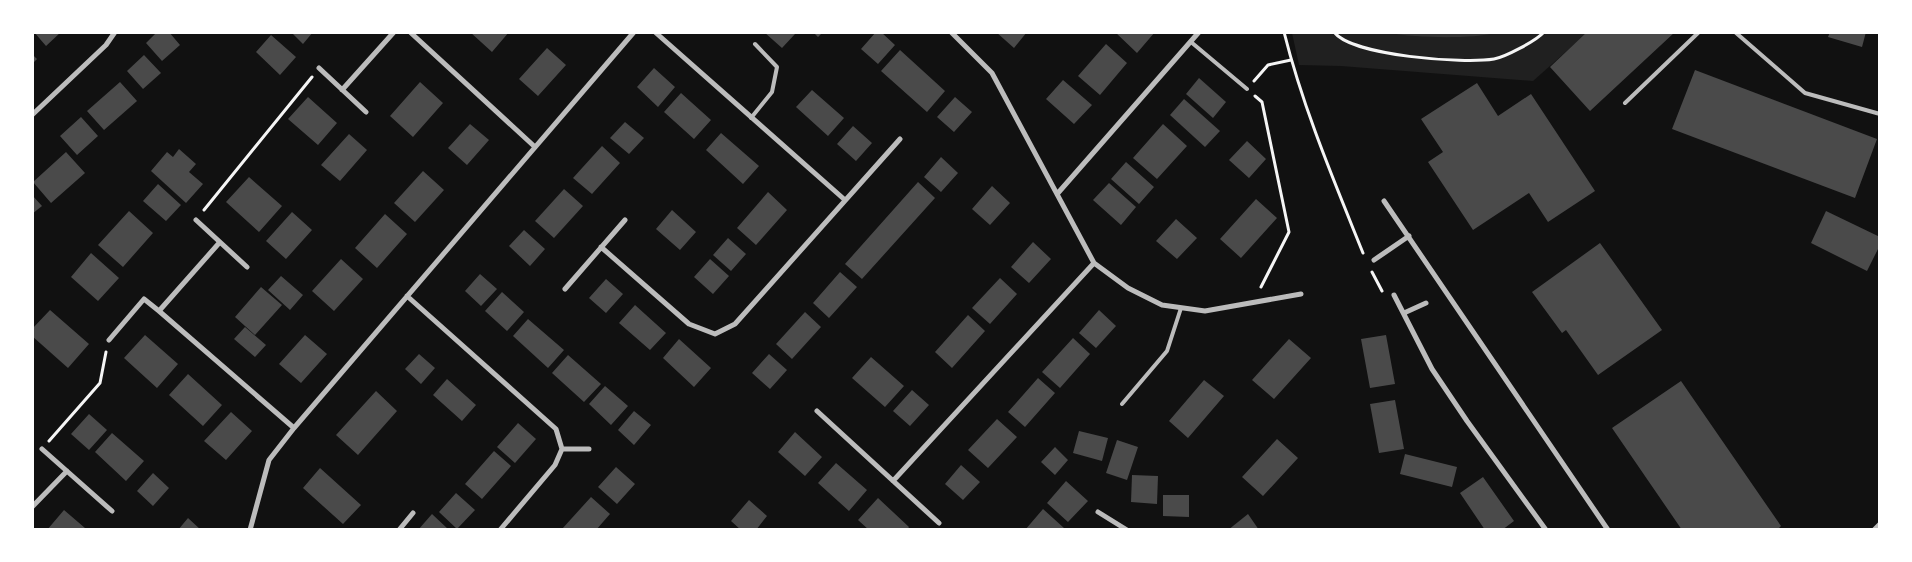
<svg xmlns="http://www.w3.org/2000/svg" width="1912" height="562" font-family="Lato,sans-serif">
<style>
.green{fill:#202020}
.water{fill:#333}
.building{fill:#4a4a4a}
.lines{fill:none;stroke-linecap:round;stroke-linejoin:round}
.path{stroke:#f5f5f5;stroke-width:3}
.service{stroke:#bcbcbc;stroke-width:4}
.minor{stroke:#bcbcbc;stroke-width:5}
</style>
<rect width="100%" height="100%" fill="#111"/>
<path class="green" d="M1292,33H1587L1533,81L1341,66L1299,65Z"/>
<path class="water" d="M1391,33L1495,32V33C1473,39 1414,38 1391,33Z"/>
<path class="building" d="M34,32H61L46,46Z
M157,32H169L180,45L162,61L146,43Z
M291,32H313L303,44Z
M470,32H509L492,52Z
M764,32H794L795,34L782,48Z
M813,32H823L818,37Z
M876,32H881L895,45L878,64L861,49Z
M996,32H1027L1014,48Z
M1115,32H1155L1137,53Z
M1587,32H1675L1590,111L1550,67Z
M1830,32H1866L1862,47L1828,37Z
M271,35L296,57L280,75L256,52Z
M1106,44L1127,63L1100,95L1078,76Z
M547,48L566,65L538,96L519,79Z
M900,50L945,91L927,112L881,71Z
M32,54L37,59L32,64Z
M144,55L161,73L143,89L127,71Z
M654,68L675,87L658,107L637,87Z
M1695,70L1877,139L1855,198L1672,129Z
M1199,78L1226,102L1213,118L1186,94Z
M1063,80L1092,105L1074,124L1046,99Z
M120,82L137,101L104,130L87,111Z
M420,82L443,103L413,137L390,116Z
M1477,83L1498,116L1531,94L1595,191L1548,222L1529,193L1473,230L1428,162L1443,152L1421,119Z
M812,90L844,118L828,136L796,107Z
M681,93L711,120L694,139L664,112Z
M308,97L337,123L318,145L288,119Z
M955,97L972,112L954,132L937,117Z
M1184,99L1220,131L1205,147L1170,115Z
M81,117L98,136L77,155L60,136Z
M625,122L644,138L629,154L610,138Z
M470,124L489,140L467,165L448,148Z
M1163,124L1187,146L1157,179L1133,158Z
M853,126L872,143L856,161L837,144Z
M721,133L759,166L743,184L706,150Z
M349,134L367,150L340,181L321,165Z
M1247,141L1266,159L1249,178L1229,160Z
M602,146L620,163L592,194L573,178Z
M179,149L196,164L189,172L203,184L186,203L151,171L167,152L173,157Z
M66,152L85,173L51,203L33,182Z
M941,157L958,173L941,192L924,177Z
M1126,162L1154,187L1139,204L1111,179Z
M423,171L444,190L415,222L394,203Z
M249,177L282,206L259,232L226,202Z
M918,182L935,198L862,279L845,264Z
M1109,183L1136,207L1121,225L1093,200Z
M158,184L181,205L166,221L143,201Z
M992,186L1010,203L990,225L972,209Z
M564,189L583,206L554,238L535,221Z
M768,192L787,210L756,245L737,228Z
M32,195L42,206L32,214Z
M1256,199L1277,218L1241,258L1220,239Z
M672,210L696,232L680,250L656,229Z
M129,211L153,233L123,267L98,245Z
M1826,211L1880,237V245L1867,271L1811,243Z
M292,212L312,230L286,259L266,241Z
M385,214L407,234L377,268L355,248Z
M1176,219L1197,238L1177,259L1156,241Z
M524,230L545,249L530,266L509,246Z
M728,238L746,254L731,271L713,255Z
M1033,242L1051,259L1029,283L1011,267Z
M1600,243L1662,330L1598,375L1566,330L1562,333L1532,292Z
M91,253L119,278L98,301L71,277Z
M341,259L363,279L334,311L312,291Z
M710,259L729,276L713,294L694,277Z
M840,272L857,287L829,318L813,303Z
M480,274L497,289L481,306L465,291Z
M281,276L303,295L290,310L268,290Z
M1000,278L1017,294L990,324L972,308Z
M606,279L623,294L606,313L589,298Z
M261,287L282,305L255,335L235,317Z
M502,292L524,312L507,331L485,311Z
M635,305L666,333L650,350L619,323Z
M50,310L89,344L68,368L32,336V329Z
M1099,310L1116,326L1096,348L1079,333Z
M805,312L821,327L792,359L776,344Z
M968,315L985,331L952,368L935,352Z
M528,319L564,350L548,368L513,336Z
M245,327L266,345L255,357L234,339Z
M145,335L178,364L157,388L124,358Z
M305,335L327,354L301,383L279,364Z
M1386,335L1395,384L1370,388L1361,339Z
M1073,338L1090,354L1060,388L1042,372Z
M679,339L711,368L694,387L663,358Z
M1289,339L1311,358L1274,399L1252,380Z
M419,354L435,368L421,384L405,369Z
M769,354L787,370L770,389L752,373Z
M568,355L601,384L584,402L552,373Z
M871,357L904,386L885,407L852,378Z
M188,374L222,405L203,426L169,395Z
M1038,378L1055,393L1025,427L1008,412Z
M447,379L476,405L462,421L433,395Z
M1204,380L1224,396L1188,438L1169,421Z
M1681,381L1781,526L1777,530H1682L1612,428Z
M605,386L628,406L611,425L589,404Z
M912,390L929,405L910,426L893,411Z
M376,391L397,411L358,455L336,435Z
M1395,400L1404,449L1379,453L1370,404Z
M634,411L651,425L634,445L618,430Z
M231,412L252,431L226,460L204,441Z
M89,414L107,430L89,450L71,434Z
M997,419L1017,437L988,468L968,450Z
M518,423L536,439L515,463L497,447Z
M1079,431L1108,438L1102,461L1073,453Z
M795,432L822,457L805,476L778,452Z
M112,433L144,461L126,481L95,452Z
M1277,439L1298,458L1263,496L1242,477Z
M1117,440L1138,447L1127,480L1106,473Z
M1055,447L1068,460L1055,475L1041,462Z
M494,451L511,466L482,499L465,484Z
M1405,454L1457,467L1452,487L1400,474Z
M836,463L867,490L849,511L818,483Z
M961,465L980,482L963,500L945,484Z
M616,467L635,484L617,504L598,487Z
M320,468L361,505L343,524L303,488Z
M153,473L169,488L153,506L137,491Z
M1132,475L1158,476L1157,504L1131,502Z
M1483,477L1514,521L1502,530H1485L1460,493Z
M1066,481L1088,501L1068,522L1047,503Z
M456,493L475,510L457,529L439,512Z
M1163,495H1189V517L1163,516Z
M591,497L610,514L596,530H563L562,529Z
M878,498L909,527L907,530H869L858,520Z
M749,500L767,516L756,530H741L731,521Z
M1043,509L1064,528L1063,530H1025Z
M64,510L85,528L84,530H47Z
M432,514L449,530H418Z
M1248,514L1259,530H1228Z
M188,518L201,530H178Z"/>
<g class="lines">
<path class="path" d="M1284,32C1303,108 1334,181 1363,253
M1334,32C1352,56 1464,64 1494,59C1505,57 1536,41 1544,32
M1254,81L1268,65L1291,60
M1255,96L1262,102L1289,232L1261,287
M204,210L312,77
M1372,272L1382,291
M49,441L100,383L106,352"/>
<path class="service" d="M1735,32L1805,93L1880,114
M1191,42L1247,89
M1625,103L1699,32
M751,118L772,92L777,67L755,44
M1122,404L1167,351L1181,308"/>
<path class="minor" d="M410,32L535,147
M655,32L845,200
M951,32L992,73L1094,263L1128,288L1162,305L1205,311L1301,294
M319,68L366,112
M342,90L394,32
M32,115L106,45L115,32
M1058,193L1199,32
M1384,201L1608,530
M196,220L247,267
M220,242L159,311L294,428
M601,247L689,324L715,334L735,324L900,139
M1374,260L1409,236
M565,289L625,220
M1394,295L1432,369L1467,421L1546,530
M407,296L556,429L562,449L555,465L500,530
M1404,313L1426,303
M109,340L144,299L159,311
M817,411L939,523
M42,449L112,511
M562,449H589
M893,481L1094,263
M32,507L67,471
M1098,512L1127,530
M250,530L269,460L294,428L634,32
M399,530L413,513
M1874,530L1880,524"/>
</g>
<rect width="1912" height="562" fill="none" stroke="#ffffff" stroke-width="68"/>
</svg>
